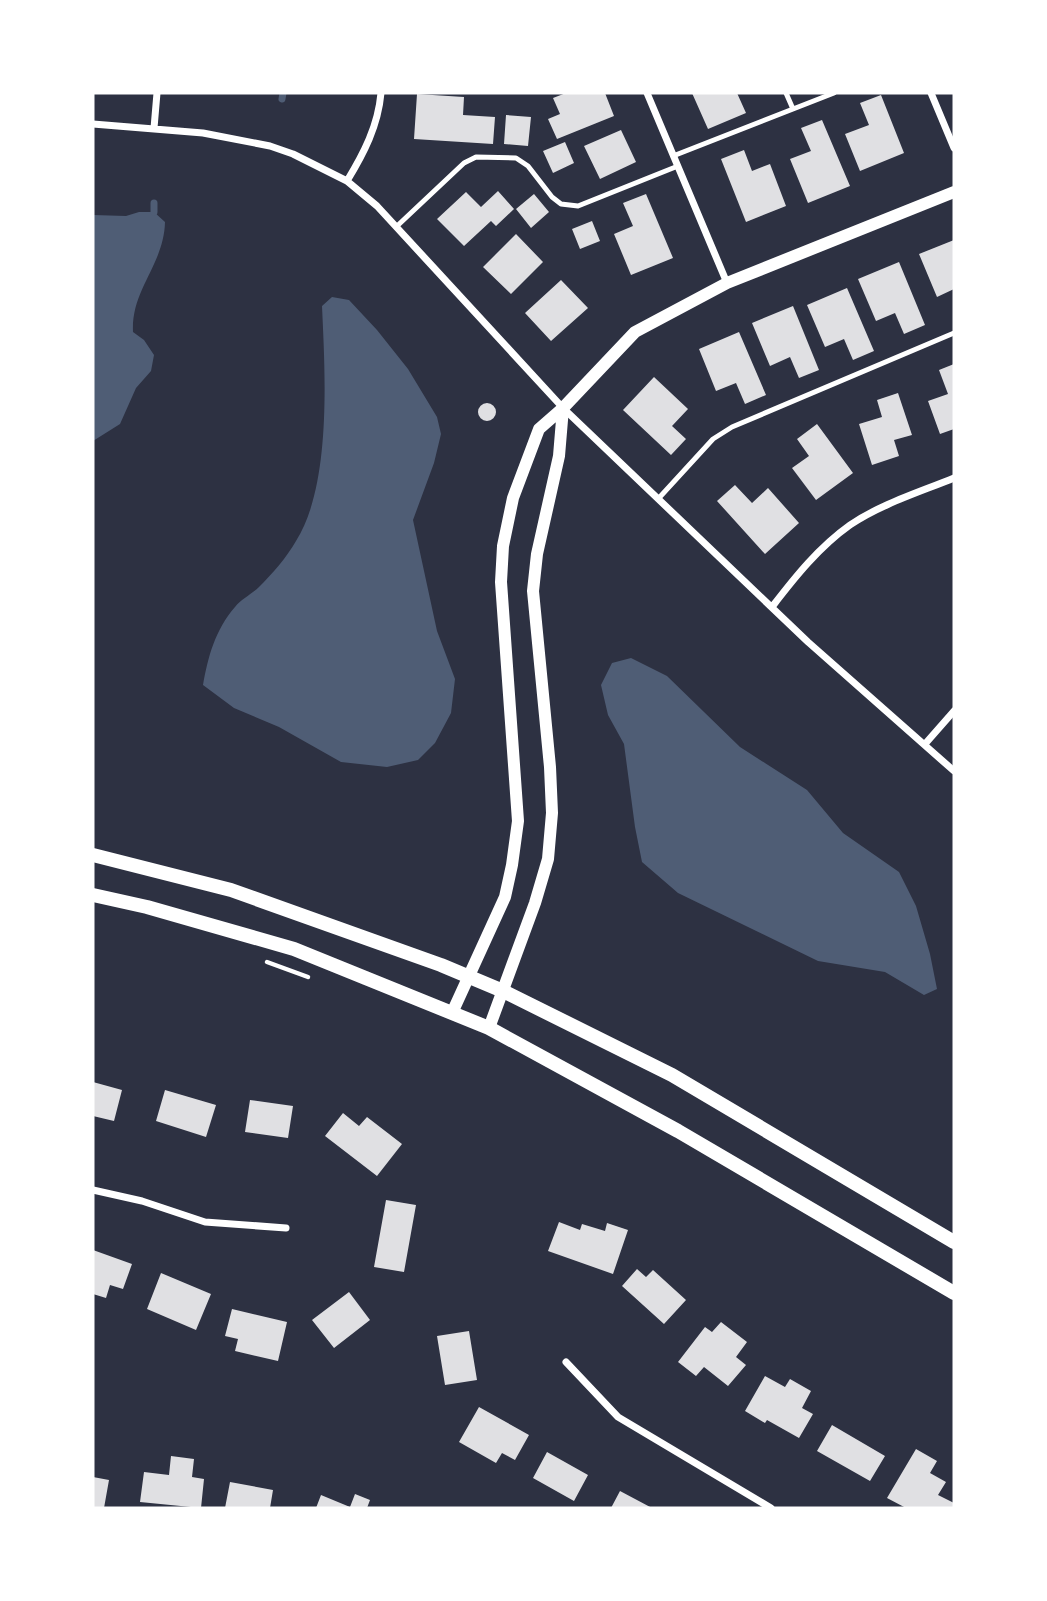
<svg xmlns="http://www.w3.org/2000/svg" width="1047" height="1601" font-family="'Source Serif 4',serif">
<style>
.water{fill:#4f5d75}
.lines{fill:none;stroke-linecap:round;stroke-linejoin:round}
.stream{stroke:#4f5d75;stroke-width:7}
.building{fill:#e0e0e3}
.path{stroke:#fff;stroke-width:4.5}
.service{stroke:#fff;stroke-width:5}
.minor{stroke:#fff;stroke-width:7}
.tertiary{stroke:#fff;stroke-width:12}
.secondary{stroke:#fff;stroke-width:14}
</style>
<rect width="100%" height="100%" fill="#2d3142"/>
<path class="water" d="M139,212H154L165,222C164,265 131,289 133,332L144,340L154,355L151,371L136,388L120,424L93,441V215L126,216Z
M332,297L349,300L377,330L408,369L437,417L441,434L434,463L413,520L437,631L455,679L451,713L435,743L418,760L387,767L341,762L279,727L234,708L203,685C208,657 215,630 235,607C241,599 252,594 259,587C272,574 287,557 296,541C332,484 325,372 322,306Z
M631,658L667,676L740,747L807,790L843,833L899,872L916,906L930,954L937,989L924,995L885,972L818,961L678,893L642,862L635,827L624,744L608,715L601,685L612,663Z"/>
<g class="lines">
<path class="stream" d="M282,99L283,93
M154,212V203"/>
</g>
<path class="building" d="M566,93H605L614,116L557,139L548,119L560,114L553,98Z
M692,93H737L746,113L708,129Z
M417,94L464,97L463,115L495,117L493,144L414,139Z
M881,95L904,153L860,171L845,134L869,125L860,103Z
M506,115L531,117L528,146L504,144Z
M822,120L850,186L808,203L790,159L811,151L801,128Z
M621,130L636,162L600,179L584,146Z
M565,142L574,163L553,173L543,151Z
M744,150L752,171L770,164L786,206L746,222L721,159Z
M498,191L514,209L496,226L491,221L464,246L437,219L466,192L481,207Z
M534,194L549,212L531,228L516,209Z
M646,194L673,258L631,275L614,234L633,226L623,203Z
M592,221L600,241L580,249L572,229Z
M516,234L543,262L511,294L483,267Z
M954,240V289L937,297L919,254Z
M899,262L925,325L904,334L895,313L876,321L858,279Z
M561,280L588,308L551,341L525,313Z
M847,288L874,351L853,360L844,339L825,347L807,305Z
M793,306L819,370L799,378L790,357L770,366L752,323Z
M739,332L766,395L745,404L736,383L716,391L699,349Z
M954,364V429L940,434L928,401L948,394L939,370Z
M654,377L688,409L672,426L686,439L671,455L623,410Z
M898,393L912,435L894,440L899,456L872,465L859,424L882,417L877,400Z
M478 412a9 9 0 1 1 18 0a9 9 0 1 1-18 0Z
M817,424L853,473L816,500L792,468L809,456L797,439Z
M735,485L752,503L768,488L799,523L765,554L717,501Z
M93,1082L122,1090L114,1121L93,1116Z
M165,1090L216,1105L206,1137L156,1121Z
M250,1100L293,1106L288,1138L245,1132Z
M343,1113L359,1126L367,1117L402,1144L377,1176L325,1136Z
M386,1200L416,1205L404,1272L374,1267Z
M559,1222L580,1230L582,1224L605,1231L607,1223L628,1230L613,1274L548,1251Z
M93,1250L132,1264L123,1289L110,1285L106,1298L93,1294Z
M637,1269L646,1277L653,1270L686,1300L664,1324L622,1286Z
M161,1273L211,1294L196,1330L147,1309Z
M349,1292L370,1320L334,1348L312,1320Z
M232,1309L287,1322L278,1361L235,1351L238,1339L225,1336Z
M721,1322L747,1342L736,1357L746,1365L728,1386L704,1367L696,1376L678,1362L705,1327L712,1332Z
M469,1331L477,1380L445,1385L437,1336Z
M765,1376L785,1387L790,1379L811,1391L802,1408L813,1414L799,1438L767,1420L765,1423L745,1411Z
M479,1407L529,1435L515,1460L502,1453L496,1463L459,1442Z
M832,1425L885,1456L870,1481L817,1451Z
M916,1449L937,1461L930,1473L946,1482L938,1495L954,1503V1508H906L887,1498Z
M547,1452L588,1475L574,1501L533,1478Z
M171,1456L194,1459L192,1477L204,1479L201,1508L140,1502L144,1472L169,1475Z
M93,1477L109,1480L104,1508H93Z
M230,1482L273,1490L270,1508H225Z
M620,1491L652,1508H611Z
M355,1494L370,1500L367,1508H316L321,1495L350,1507Z"/>
<g class="lines">
<path class="path" d="M267,962L308,977"/>
<path class="service" d="M786,93L793,109
M673,156L834,93
M396,227L464,163L476,157L516,158L528,166L552,197L561,204L578,206L678,166
M658,499L713,439L732,427L954,333"/>
<path class="minor" d="M647,93L727,283
M931,93L954,148
M93,124L203,133L270,146L293,154L347,181L377,206L563,408L808,642L954,771
M154,128L157,93
M347,181C364,153 378,126 381,93
M772,607C795,577 819,547 850,525C881,504 920,492 954,478
M925,744L954,711
M93,1190L142,1201L205,1222L286,1228
M566,1362L618,1417L771,1508"/>
<path class="tertiary" d="M452,1013L505,897L512,865L518,821L501,582L503,546L513,498L539,429L563,408L635,332L727,283L954,192
M489,1028L535,903L548,859L552,813L550,767L533,591L537,554L559,456L563,408"/>
<path class="secondary" d="M93,855L231,890L441,965L503,991L672,1075L954,1242
M93,895L147,907L294,949L489,1028L678,1131L954,1293"/>
</g>
<rect width="1047" height="1601" fill="none" stroke="#ffffff" stroke-width="189"/>
</svg>
